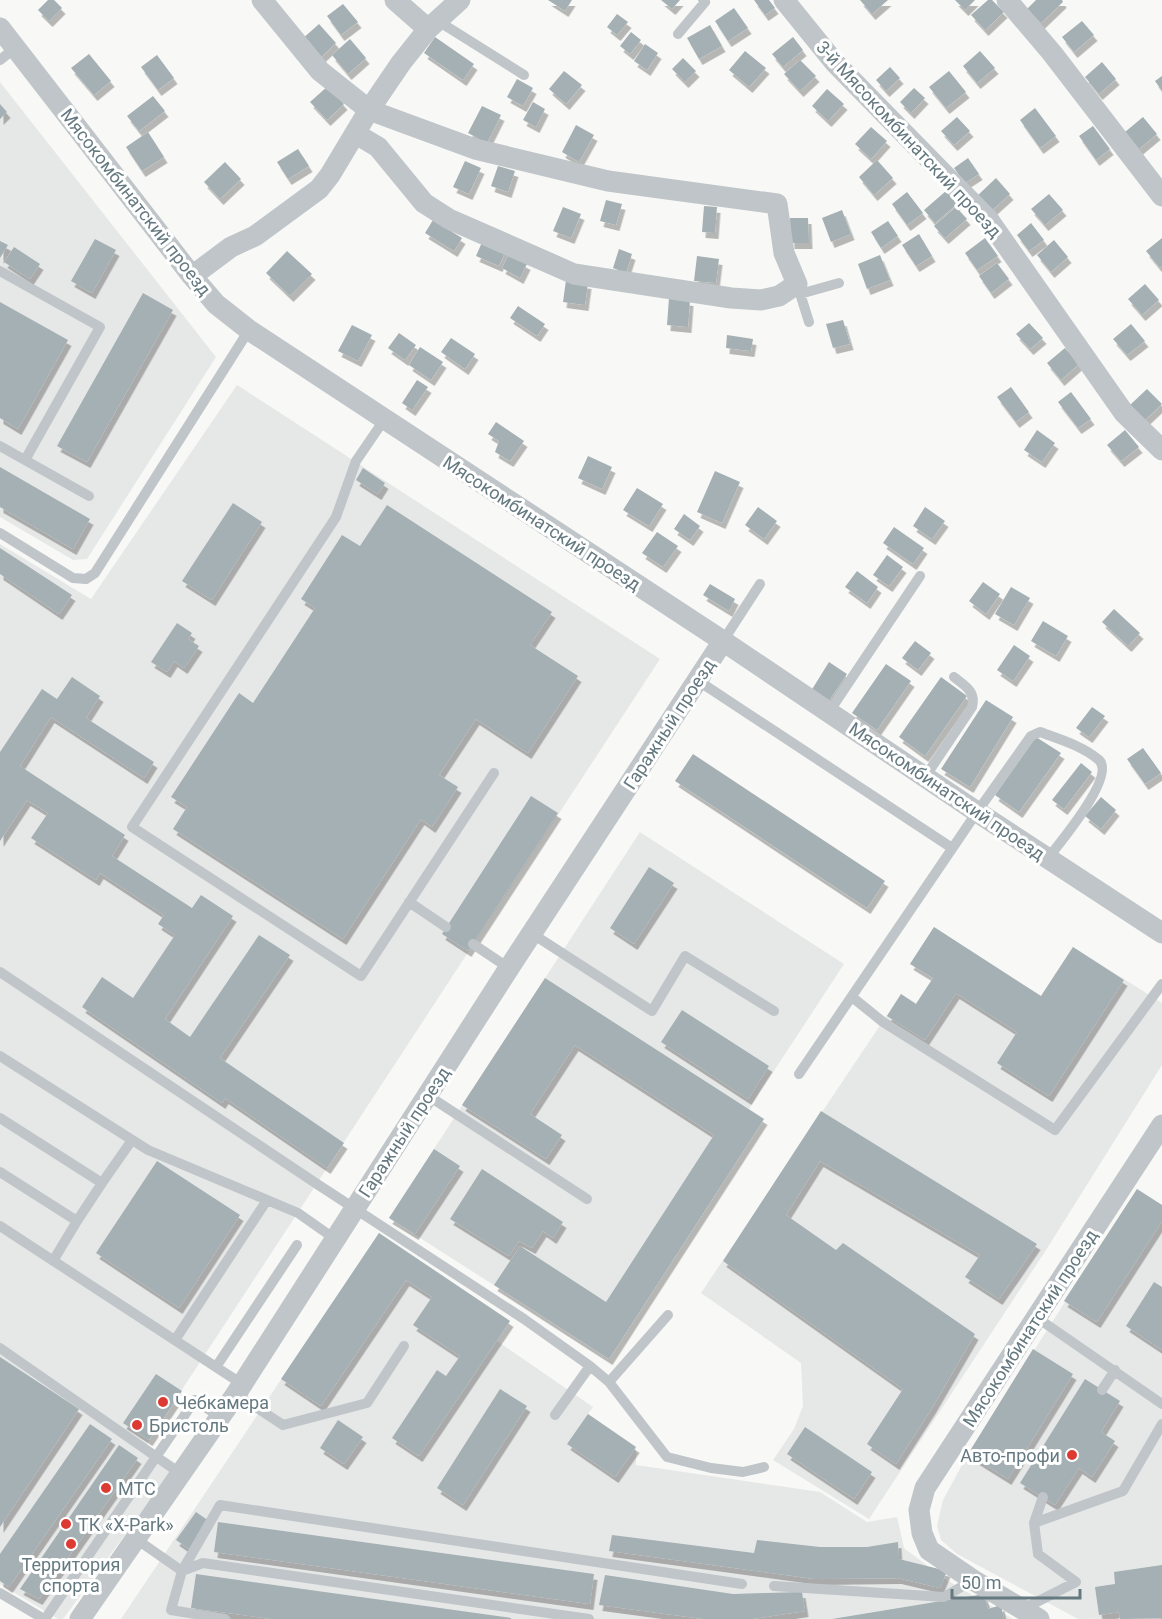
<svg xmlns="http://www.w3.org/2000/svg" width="1162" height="1619" font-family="Roboto,sans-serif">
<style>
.built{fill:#e6e8e7}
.building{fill:#a4b0b3;filter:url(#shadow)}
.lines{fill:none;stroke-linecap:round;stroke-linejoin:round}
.service{stroke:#bfc5c8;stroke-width:10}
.minor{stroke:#bfc5c8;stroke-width:21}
.poi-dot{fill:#dc3a32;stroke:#fff;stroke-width:2}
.labels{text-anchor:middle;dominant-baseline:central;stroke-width:6;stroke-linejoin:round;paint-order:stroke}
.street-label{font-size:18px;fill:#657980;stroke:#fff}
.poi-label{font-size:18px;fill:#657980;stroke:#fff;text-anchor:start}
</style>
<defs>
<filter id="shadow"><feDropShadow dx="3.5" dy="6" stdDeviation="0" flood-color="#0004"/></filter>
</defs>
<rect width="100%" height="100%" fill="#f8f8f6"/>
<path class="built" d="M0,82L216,357L87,559L73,560L0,517Z
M237,385L660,659L149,1440L147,1445L177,1464L63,1619H58L0,1584V544L91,599Z
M640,832L844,964L749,1109L764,1119L609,1359L389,1218Z
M934,927L1041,996L1073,947L1162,1003V1065L1046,1250L869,1519L773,1460L794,1429L803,1406L801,1363L701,1293L901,994L916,1003L933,978L910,964Z
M1137,1189L1162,1205V1618L1078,1619L957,1554L941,1540L937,1526L943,1500L968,1454Z
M379,1233L510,1321L497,1341L593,1407L588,1414L636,1447V1465L820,1492L867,1522L897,1517L904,1548L945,1579L1013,1619H121Z"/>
<path class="building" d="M48,0H54L62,8L49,21L38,10Z
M548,0H572L565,11Z
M661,0H680L672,9Z
M754,0H769L775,8L765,15Z
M860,0H888L872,14Z
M955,0H975L965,10Z
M988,0H992L1004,12L985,30L971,15Z
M1036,0H1062L1063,2L1041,23L1027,9Z
M343,4L358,22L341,35L327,16Z
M734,8L748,28L728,41L715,21Z
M617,14L628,22L617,35L607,27Z
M1082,21L1094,35L1074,52L1062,37Z
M319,24L336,43L319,59L301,40Z
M710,25L722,46L699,59L687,38Z
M631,32L641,40L630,54L620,46Z
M435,37L474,64L463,80L424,53Z
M793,37L803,50L783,67L772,54Z
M350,39L366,58L348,74L332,55Z
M645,44L658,53L647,70L634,61Z
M745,51L766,68L749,87L729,70Z
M980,51L995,68L977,83L963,66Z
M89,54L111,81L94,95L71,68Z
M157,55L174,78L158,90L141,67Z
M683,58L696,71L685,82L672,69Z
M800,60L816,76L800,91L784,74Z
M1102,62L1116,79L1099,94L1085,77Z
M890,67L900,78L886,91L876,80Z
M564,71L582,85L566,104L549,89Z
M949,71L966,92L946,108L929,87Z
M1162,76V91L1155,81Z
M517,79L533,88L523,106L507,97Z
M328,86L344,104L327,120L310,102Z
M914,88L925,98L911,113L900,102Z
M827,89L844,104L828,121L812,106Z
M153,96L165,111L139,131L127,116Z
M533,102L545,109L536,127L523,120Z
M0,104L7,112L0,119Z
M482,106L501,115L487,143L468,133Z
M1035,108L1056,136L1040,148L1020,120Z
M957,117L970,131L954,145L941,131Z
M1143,117L1157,134L1139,149L1125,132Z
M576,125L594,135L579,162L562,152Z
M1093,126L1110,149L1096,160L1079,136Z
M871,127L887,141L871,159L855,144Z
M148,132L164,157L142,171L126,147Z
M298,149L309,166L288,179L277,162Z
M968,158L979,174L965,183L954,168Z
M877,160L893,178L874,195L859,177Z
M465,161L481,168L469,194L453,187Z
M225,162L241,179L220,199L204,182Z
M498,166L515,171L508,192L491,186Z
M996,178L1010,194L990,212L976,197Z
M946,191L957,204L935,223L924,210Z
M907,192L923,213L907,225L892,204Z
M1049,194L1063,210L1045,225L1031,209Z
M606,200L622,204L616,225L600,221Z
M704,206L717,207L715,233L702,232Z
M563,207L581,214L571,238L553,231Z
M956,207L967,219L945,238L934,226Z
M842,210L851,234L831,242L822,218Z
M790,218H808L809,243H791Z
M433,220L462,238L454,251L425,233Z
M888,221L898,236L881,248L871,232Z
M1031,223L1044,240L1029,251L1017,235Z
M919,234L932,256L916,266L902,245Z
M985,238L998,256L977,270L965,253Z
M1162,238V266L1160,268L1146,251Z
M95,239L116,250L92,293L71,281Z
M483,240L506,250L499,266L476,256Z
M1054,240L1068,257L1051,272L1037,255Z
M0,241L8,245L0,258Z
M14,247L40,264L30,279L4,262Z
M619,249L632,254L626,273L613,268Z
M287,251L312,274L290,296L266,273Z
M509,254L527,264L520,278L502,268Z
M880,255L890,280L867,289L858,264Z
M697,256L719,259L716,283L694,281Z
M997,263L1009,279L991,293L979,276Z
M566,280L588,283L585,305L563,302Z
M1145,284L1159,300L1142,315L1128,299Z
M143,293L173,310L87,462L57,446Z
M669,298L690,300L688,327L667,325Z
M0,302L68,340L18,429L0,418Z
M518,306L545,324L537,336L510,318Z
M843,320L850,344L833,348L826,324Z
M1029,323L1043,338L1030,349L1016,334Z
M1131,324L1145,341L1127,355L1113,339Z
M352,325L372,335L358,361L338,351Z
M399,333L416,345L405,360L388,348Z
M727,335L753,339L751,351L726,348Z
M451,338L475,354L465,369L441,352Z
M420,347L443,362L431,380L409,365Z
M1065,348L1079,364L1061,380L1047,363Z
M417,380L428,387L412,410L402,403Z
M1011,387L1029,412L1016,422L997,397Z
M1147,389L1162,404L1145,420L1130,405Z
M1071,392L1091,419L1078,428L1058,402Z
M496,422L524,441L510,461L495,452L499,441L488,434Z
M1037,430L1055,443L1042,462L1024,450Z
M1125,430L1139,447L1121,461L1107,445Z
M588,456L612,467L602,489L578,478Z
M0,467L90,519L73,549L0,507Z
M363,468L385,483L378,494L356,480Z
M715,471L740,482L722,523L697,512Z
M637,488L663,504L649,526L623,510Z
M233,503L262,522L212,600L182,581Z
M387,505L552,612L530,645L578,676L528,753L476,719L439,775L458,787L432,827L421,819L343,939L173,829L187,807L171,797L239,693L253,703L315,608L301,599L342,535L360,546Z
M758,507L777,521L764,539L745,525Z
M925,507L945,521L932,539L913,526Z
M684,514L700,526L690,540L674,529Z
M894,527L924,548L913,564L883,543Z
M657,532L678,546L663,567L642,553Z
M0,548L72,595L59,614L0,574Z
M887,555L903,567L889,586L873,575Z
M857,571L878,587L867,603L845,587Z
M983,582L1000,594L986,614L969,601Z
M710,584L735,599L729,611L703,595Z
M1011,587L1030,598L1014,625L995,614Z
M1114,609L1140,633L1128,646L1102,622Z
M1043,621L1068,636L1056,656L1031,641Z
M177,623L192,633L188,639L199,646L184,668L174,661L167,672L151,662Z
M915,641L931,653L918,670L902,658Z
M1014,645L1030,656L1013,681L997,670Z
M829,662L847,674L828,702L811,691Z
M886,664L911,681L877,730L852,713Z
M72,677L100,696L86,718L154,762L144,778L51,717L20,766L125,835L112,856L192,908L201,895L233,916L165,1019L190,1037L259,935L290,955L220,1058L344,1143L327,1168L225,1098L222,1103L82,1007L102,977L133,998L175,935L158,924L164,915L100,873L96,880L31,838L48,813L27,800L0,841V752L42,689L57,699Z
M941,677L967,696L925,756L899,737Z
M986,700L1013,717L970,787L941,769Z
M1092,707L1105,716L1089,737L1076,728Z
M1036,737L1061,753L1019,812L995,795Z
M1143,748L1161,773L1145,784L1127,759Z
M693,754L885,881L867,908L675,781Z
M1081,763L1092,772L1064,809L1052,800Z
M531,796L558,813L468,951L442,934Z
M1101,797L1116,810L1101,829L1085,816Z
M649,867L674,883L634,944L610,928Z
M934,927L1041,996L1073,947L1124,980L1049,1096L997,1063L1017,1032L956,993L925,1040L887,1016L901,994L916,1004L933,978L910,964Z
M545,978L764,1119L609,1359L494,1285L520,1246L606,1302L714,1135L575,1045L530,1114L562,1135L546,1159L462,1105Z
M682,1010L769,1066L748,1099L661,1042Z
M821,1111L1037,1244L999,1299L965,1277L980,1255L820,1161L786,1215L836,1250L843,1243L975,1334L932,1408L896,1464L867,1444L903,1389L723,1261Z
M434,1149L460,1166L415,1234L389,1218Z
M157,1161L240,1215L179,1308L96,1253Z
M482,1169L563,1222L553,1238L543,1231L532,1248L519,1241L509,1256L450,1219Z
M1137,1189L1162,1205V1221L1097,1322L1064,1301Z
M379,1233L510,1321L419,1456L392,1438L437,1370L446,1376L460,1356L413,1325L432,1297L406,1280L321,1406L281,1379Z
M1154,1282L1162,1287V1350L1126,1326Z
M1033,1349L1073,1374L1008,1479L968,1454Z
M0,1357L79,1409L0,1527Z
M156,1374L182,1391L149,1440L123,1423Z
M1085,1379L1120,1401L1101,1432L1115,1441L1092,1477L1079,1468L1055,1505L1020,1483Z
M500,1389L527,1406L463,1505L437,1488Z
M588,1414L636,1447L615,1477L567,1444Z
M338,1420L363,1437L344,1464L320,1448Z
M90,1424L112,1439L9,1587L0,1581V1554Z
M805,1427L872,1472L854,1499L787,1454Z
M119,1445L138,1458L39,1599L20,1589Z
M196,1512L209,1521L189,1549L176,1540Z
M218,1522L594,1574L590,1604L214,1552Z
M612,1535L754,1553L757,1540L820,1547H867L898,1542L899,1559L947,1571L940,1588L898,1578L815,1579L609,1551Z
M1162,1565V1618L1120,1619L1119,1612L1099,1615L1095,1587L1115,1584L1114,1572Z
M196,1574L511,1618V1619H272L191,1608Z
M605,1575L733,1594L802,1592L805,1611L752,1619H704L599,1605Z
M984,1594L988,1609L1001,1605L1004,1619H832Z"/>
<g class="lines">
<path class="service" d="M438,21L524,75
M678,34L705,2L703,0
M0,60L15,48
M0,271L100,327L25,460
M798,287L809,322
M800,294L839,283
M384,420L356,461L336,517L132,827L361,976L494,773
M0,446L89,496
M0,533L73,578L86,579L95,573L249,330
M723,641L760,584
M697,680L952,848
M829,712L920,576
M925,777L972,707C976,691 965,686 954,677
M409,902L446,927
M531,933L652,1011L685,956L774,1011
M473,944L509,968
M0,972L317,1184L524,1319L590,1366L609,1382L667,1457L711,1468L743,1472L764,1467
M852,997L883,1022L1055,1130L1162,984
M0,1056L148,1150L298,1213L335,1239
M799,1074L977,812L1031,736L1040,732C1059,739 1083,746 1099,760C1116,776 1059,844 1048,858
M427,1095L587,1199
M0,1118L102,1183L77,1221L0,1172
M102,1183L132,1140
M0,1226L242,1384
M53,1261L77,1221
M1036,1317L1162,1404
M175,1340L267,1200
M0,1348L181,1474
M216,1367L297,1245
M609,1382L668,1315
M1102,1390L1115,1370
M236,1394L283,1425L367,1403L404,1346
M555,1415L590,1366
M1034,1523L1123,1491L1162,1424
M136,1539L182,1571L220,1505L742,1584
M774,1586L944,1597L973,1580
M0,1593L44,1619
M1023,1609L1076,1582L1038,1554L1034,1523L1043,1497
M45,1619L195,1400L220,1417
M225,1619L171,1610L182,1571L203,1563L589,1619"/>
<path class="minor" d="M262,0L320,71L369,110L475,149L608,181L777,204L784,253L797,284L779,296L761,300L731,298L574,274L449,219L424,203L378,147L356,134
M395,0L428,29
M784,0L835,63L988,219L1124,413L1162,450
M1007,0L1052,53L1162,196
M0,28L192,276L216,304L249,330L723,641L977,812L1162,933
M192,276L231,247L255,236L319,189L330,175L369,110L401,63L428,29L460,0
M80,1619L236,1394L509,968L723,641
M1039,1619L973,1580L929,1550L922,1533L919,1510L925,1488L1162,1125"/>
</g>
<g class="poi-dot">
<circle cx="163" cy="1402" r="6"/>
<circle cx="137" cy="1425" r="6"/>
<circle cx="1072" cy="1455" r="6"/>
<circle cx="106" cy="1488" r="6"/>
<circle cx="66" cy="1524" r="6"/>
<circle cx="71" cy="1544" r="6"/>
</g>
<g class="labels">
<g class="street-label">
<text transform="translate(909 139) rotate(47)">3-й Мясокомбинатский проезд</text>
<text transform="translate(136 202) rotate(52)">Мясокомбинатский проезд</text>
<text transform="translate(542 523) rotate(33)">Мясокомбинатский проезд</text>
<text transform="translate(669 724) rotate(-57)">Гаражный проезд</text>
<text transform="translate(947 791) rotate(34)">Мясокомбинатский проезд</text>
<text transform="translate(404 1132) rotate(-57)">Гаражный проезд</text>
<text transform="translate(1030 1328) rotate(-57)">Мясокомбинатский проезд</text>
</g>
<g class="poi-label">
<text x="175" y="1402">Чебкамера</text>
<text x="149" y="1425">Бристоль</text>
<text x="1060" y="1455" text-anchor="end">Авто-профи</text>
<text x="118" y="1488">МТС</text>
<text x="78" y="1524">ТК «X-Park»</text>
<text x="71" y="1564" text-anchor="middle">Территория<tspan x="71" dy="21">спорта</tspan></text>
</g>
</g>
<path d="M952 1589v9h128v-9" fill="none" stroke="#657980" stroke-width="3"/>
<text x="961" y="1589" font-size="18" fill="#657980" stroke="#ffffff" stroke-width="4.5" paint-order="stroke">50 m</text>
</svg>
